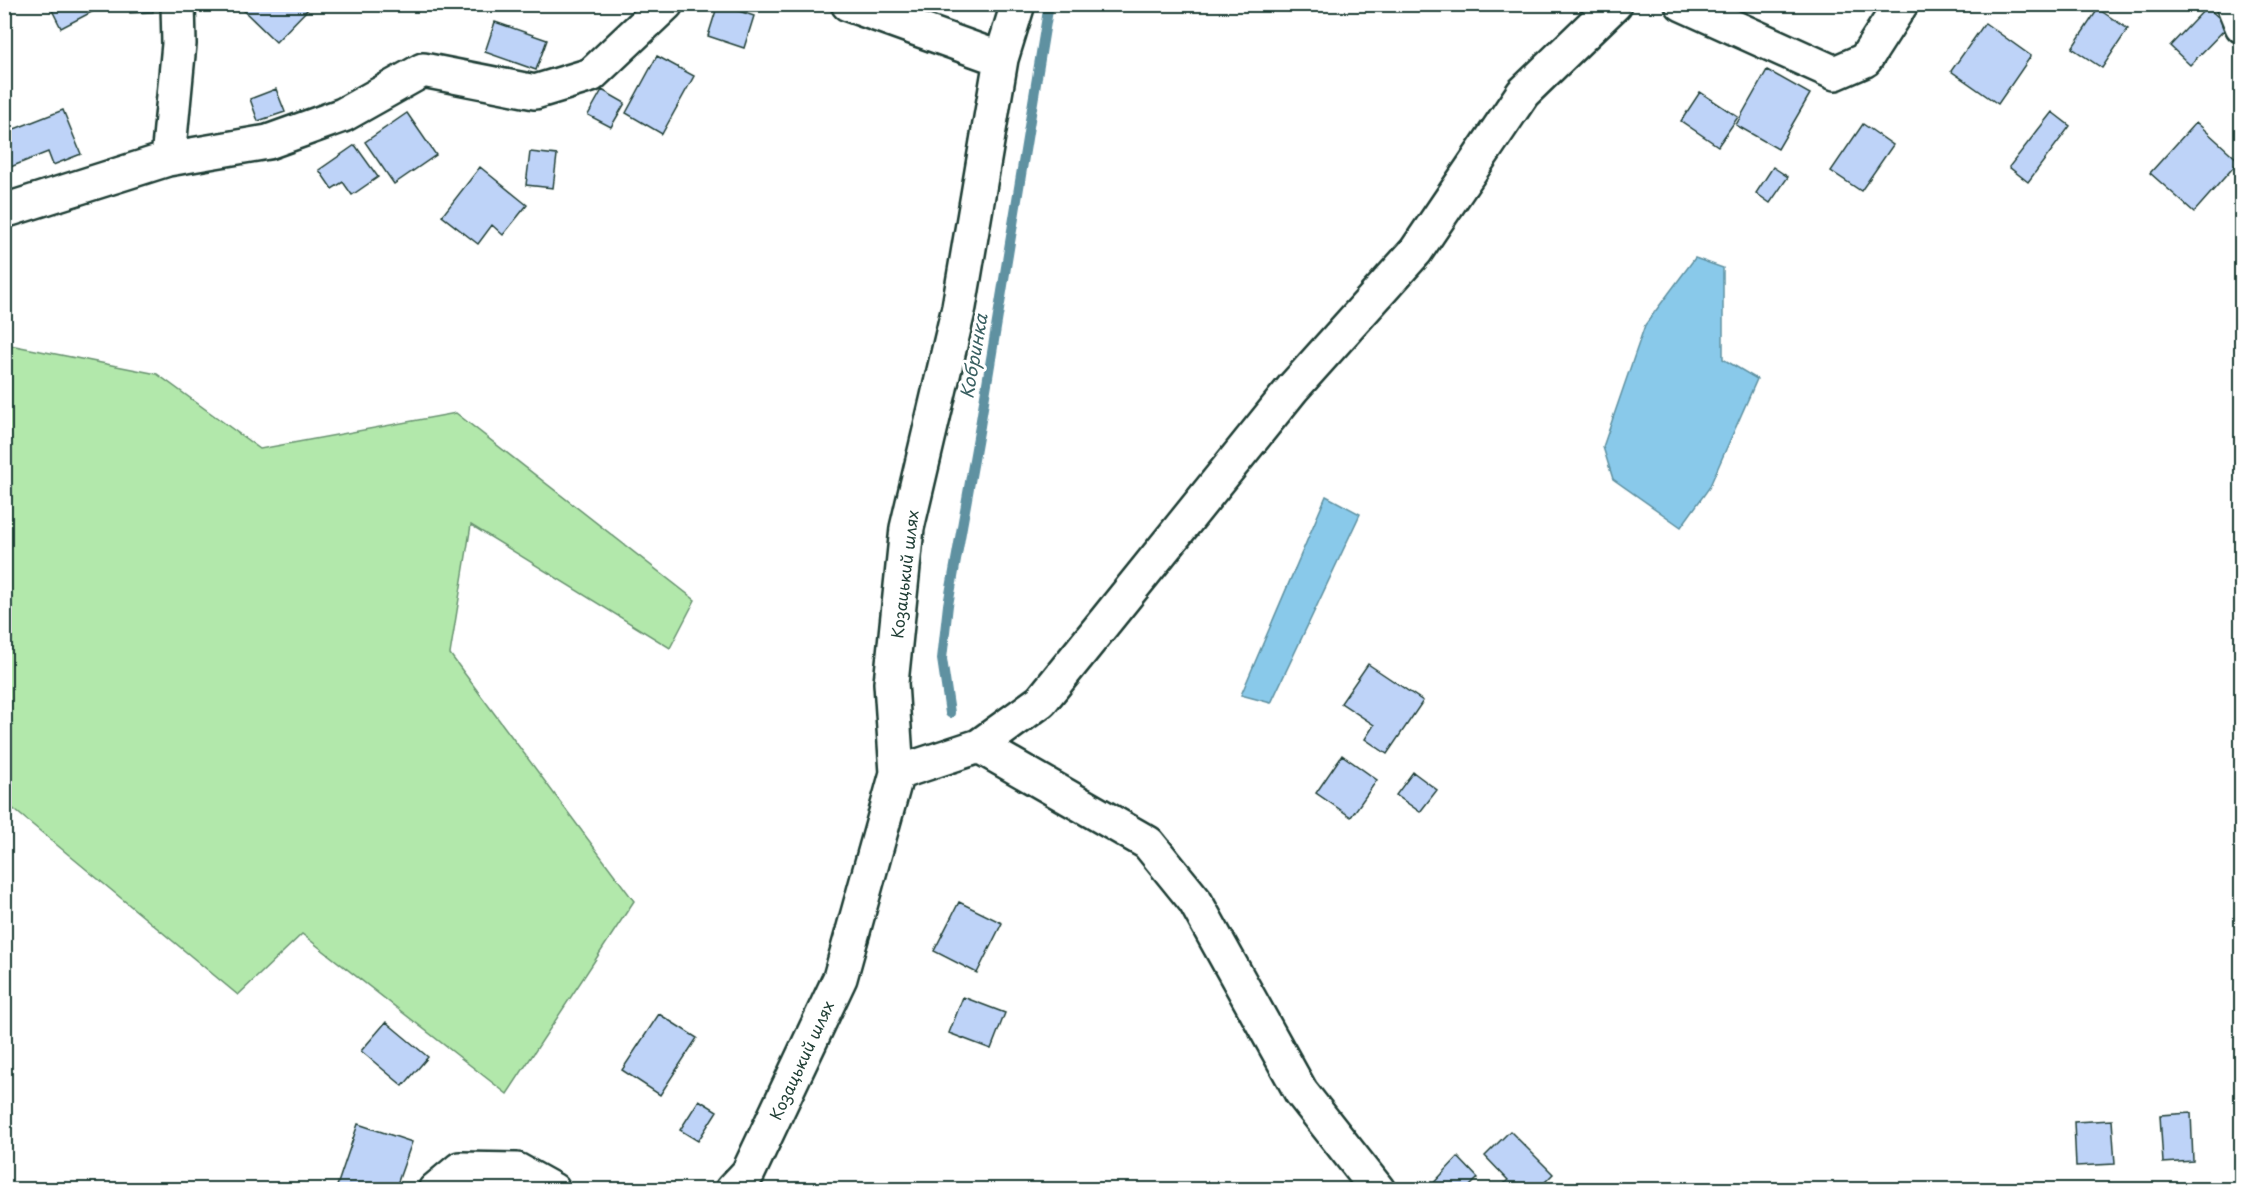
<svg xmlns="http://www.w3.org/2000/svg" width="2246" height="1194" font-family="'Playpen Sans',sans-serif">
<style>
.green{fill:#b2e8ab;stroke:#689270;stroke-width:1.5}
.water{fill:#89c9ea;stroke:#5f91a1;stroke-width:1.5}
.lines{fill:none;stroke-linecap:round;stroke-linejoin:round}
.stream{stroke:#5f91a1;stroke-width:10}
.building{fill:#bed3f8;stroke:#1f3d34;stroke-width:1.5}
.minor-casing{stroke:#1f3d34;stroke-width:38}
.minor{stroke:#fff;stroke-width:33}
.labels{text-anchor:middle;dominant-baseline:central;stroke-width:6;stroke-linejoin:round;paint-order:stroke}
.street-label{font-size:16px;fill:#1f3d34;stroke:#fff}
.water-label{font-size:18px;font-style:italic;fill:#3a6062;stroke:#fff}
</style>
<rect width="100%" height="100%" fill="#fff"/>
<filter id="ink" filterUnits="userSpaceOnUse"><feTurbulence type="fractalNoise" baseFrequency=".0167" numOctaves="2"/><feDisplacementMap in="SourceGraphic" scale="12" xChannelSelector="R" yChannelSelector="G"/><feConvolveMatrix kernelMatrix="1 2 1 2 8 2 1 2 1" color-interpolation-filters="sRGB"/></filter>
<g filter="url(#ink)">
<path class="green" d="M5,344L157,374L260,449L456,413L695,600L670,648L471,525L450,654L634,901L507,1094L302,934L238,995L5,802Z"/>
<path class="water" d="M1695,258L1723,268V359L1757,379L1709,488L1681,527L1613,479L1603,447L1645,325Z
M1326,496L1360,514L1271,703L1241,695Z"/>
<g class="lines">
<path class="stream" d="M950,713L942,659L948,605L980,426L1049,4"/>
</g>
<path class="building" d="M49,4H107L61,28Z
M129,4H153V12L130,13Z
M250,4H303L308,9L276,42L244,11Z
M718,4L754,16L744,48L708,36Z
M2207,7L2228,26L2190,65L2170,46Z
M2098,9L2128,29L2102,68L2072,48Z
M495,22L547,40L536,70L485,52Z
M1985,23L2031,56L1998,104L1951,71Z
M657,56L694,76L662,134L626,113Z
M1767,70L1810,94L1778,149L1736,125Z
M276,89L285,112L258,121L250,99Z
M602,90L625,103L611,127L588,115Z
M1700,92L1738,117L1718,146L1681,121Z
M63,110L81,154L53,165L48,152L8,168L4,159V133Z
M2052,112L2070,126L2028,182L2009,167Z
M407,113L436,155L394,184L365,142Z
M2196,122L2239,161L2194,212L2150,173Z
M1863,124L1893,145L1861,191L1831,171Z
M355,145L378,177L352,195L343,182L332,189L319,170Z
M530,152L557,155L553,188L526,185Z
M480,167L527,205L503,235L492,225L478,244L442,216Z
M1773,167L1788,177L1770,203L1756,193Z
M1368,664L1423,701L1387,754L1365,739L1374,725L1341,703Z
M1342,755L1377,780L1351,817L1316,793Z
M1413,772L1437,790L1420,812L1396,795Z
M959,902L1002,923L977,973L934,951Z
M963,997L1005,1013L991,1049L949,1033Z
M659,1014L697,1038L660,1095L622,1070Z
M386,1022L428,1057L403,1086L361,1051Z
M699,1100L717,1111L698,1141L680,1130Z
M2191,1113L2193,1161L2163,1163L2160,1115Z
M2112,1120L2115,1164L2076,1166L2074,1122Z
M358,1124L412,1142L395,1190L375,1184L374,1190L336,1189Z
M1510,1131L1553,1174L1537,1190H1498L1508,1180L1485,1156Z
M1458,1157L1478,1178L1466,1190H1427Z"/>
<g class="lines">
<defs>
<path id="minor" d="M1682,4L1835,73L1865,60L1901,4
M2233,4L2242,26
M1001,59L1018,4
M168,159L268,142L343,115L423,70L535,92L591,75L666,4
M4,211L168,159L179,44L178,4
M979,746L1148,843L1195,901L1301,1092L1378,1190
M897,773L979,746L1041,701L1293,388L1416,251L1523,93L1615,4
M435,1190L460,1169L517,1170L553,1190
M732,1190L748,1173L840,978L897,773L891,683L907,528L959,307L1001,59L848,4"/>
</defs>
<use href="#minor" class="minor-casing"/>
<use href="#minor" class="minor"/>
</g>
</g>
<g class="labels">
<g class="street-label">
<text transform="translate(904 574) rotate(-83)">Козацький шлях</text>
<text transform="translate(801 1060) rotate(-65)">Козацький шлях</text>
</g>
<g class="water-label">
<text transform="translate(973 356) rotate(-80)">Кобринка</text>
</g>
</g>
<rect width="2246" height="1194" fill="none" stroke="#fff" stroke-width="24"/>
<rect x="12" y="12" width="2222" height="1170" fill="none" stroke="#1f3d34" stroke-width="2" filter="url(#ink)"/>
</svg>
